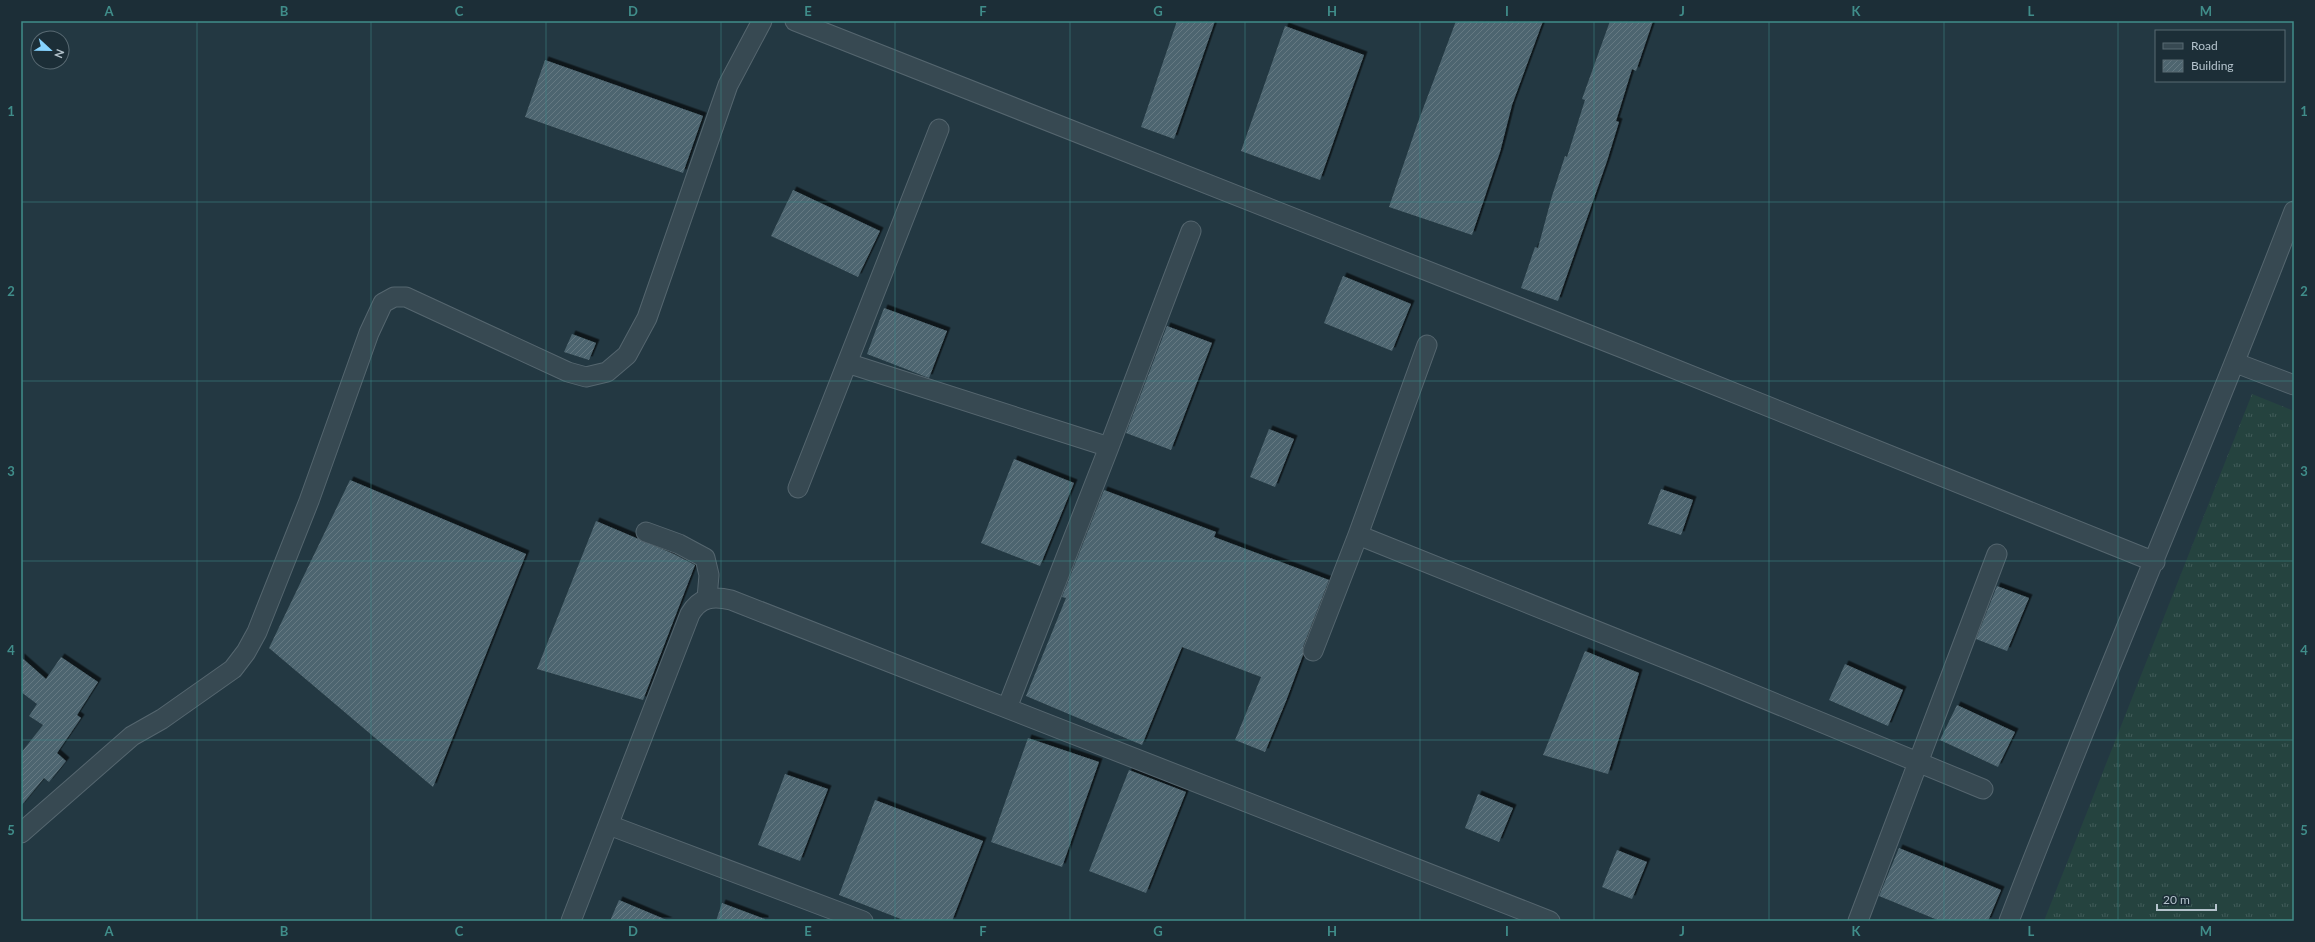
<svg xmlns="http://www.w3.org/2000/svg" width="2315" height="942" font-family="Lato,sans-serif">
<style>
.grass{fill:url(#grass-tufts)}
.building{fill:url(#building-hatch);filter:url(#shadow)}
.lines{fill:none;stroke-linecap:round;stroke-linejoin:round}
.street-casing{stroke:#55666f;stroke-width:21}
.street{stroke:#374952;stroke-width:19}
.grid{fill:none;stroke:#408d8a;stroke-width:1;stroke-opacity:0.55}
.neatline{fill:none;stroke:#408d8a;stroke-width:1.5}
.grid-label{font-size:13px;text-anchor:middle;font-weight:bold;fill:#408d8a}
</style>
<defs>
<pattern id="grass-tufts" width="24" height="20" patternUnits="userSpaceOnUse"><rect width="24" height="20" fill="#25433f"/><path d="M3 7l-1-3M5 7V3M7 7l1-3M15 17l-1-3M17 17v-4M19 17l1-3" fill="none" stroke="#425c5a"/></pattern>
<pattern id="building-hatch" width="6" height="6" patternUnits="userSpaceOnUse"><rect width="6" height="6" fill="#4e656f"/><path d="M-1 1l2-2M0 6l6-6M5 7l2-2" fill="none" stroke="#657982"/></pattern>
<filter id="shadow"><feDropShadow dx="3.5" dy="-3.5" stdDeviation="0" flood-color="#0009"/></filter>
</defs>
<rect width="100%" height="100%" fill="#233842"/>
<path class="grass" d="M2252,394L2294,411V921H2044Z"/>
<path class="building" d="M1177,21H1215L1174,139L1141,127Z
M1456,21H1543L1512,105L1500,152L1472,235L1389,207L1418,122Z
M1610,21H1653L1636,71L1632,69L1616,121L1619,122L1607,161L1558,301L1521,288L1535,247L1538,248L1552,196L1565,156L1567,157L1585,100L1582,99Z
M1285,26L1364,55L1320,180L1241,151Z
M545,60L703,116L683,173L525,117Z
M793,190L880,231L858,277L771,236Z
M1343,276L1411,304L1392,351L1324,323Z
M884,308L947,331L929,378L867,354Z
M1167,326L1212,343L1171,450L1126,433Z
M572,334L596,343L589,360L564,352Z
M1269,429L1294,439L1275,487L1250,477Z
M1014,459L1074,483L1040,566L981,543Z
M350,480L526,554L433,787L269,648Z
M1661,489L1693,500L1681,535L1648,524Z
M1104,490L1216,532L1214,537L1329,580L1303,647V655L1286,701L1265,752L1235,740L1261,677L1182,647L1142,745L1026,696L1066,598L1062,597Z
M596,521L674,554L695,565L643,700L537,669Z
M1997,586L2029,598L2007,651L1976,639Z
M1585,651L1639,673L1608,774L1543,755Z
M21,657L46,679L61,657L98,682L77,715L81,718L57,753L66,761L49,782L44,778L21,806V753L43,725L29,716L37,704L21,692Z
M1845,664L1903,690L1888,726L1829,700Z
M1957,705L2015,732L1998,767L1940,740Z
M1028,738L1099,762L1062,867L991,842Z
M1129,770L1186,792L1146,893L1089,871Z
M785,774L828,789L800,861L758,845Z
M1478,794L1513,808L1499,842L1465,828Z
M875,800L983,841L952,921H906L839,895Z
M1899,848L2001,890L1988,921H1940L1879,896Z
M1617,850L1647,862L1632,899L1602,887Z
M619,900L669,921H610Z
M722,903L765,919V921H716Z"/>
<g class="lines">
<defs>
<path id="street" d="M795,21L1630,351L2155,562
M847,363L1109,447
M2236,363L2294,385
M798,488L939,129
M646,532L679,544L705,558L709,575L707,598
M1358,535L1704,674L1983,789
M1313,651L1358,535L1427,345
M1007,708L1109,447L1191,231
M609,825L863,921
M21,833L132,736L162,719L233,669L246,652L257,632L309,501L369,333L383,303L394,297H406L568,372L586,377L607,372L627,355L647,318L728,85L762,21
M571,921L690,614C700,597 713,596 731,600L1550,921
M1858,921L1997,554
M2009,921C2100,683 2203,449 2294,211"/>
</defs>
<use href="#street" class="street-casing"/>
<use href="#street" class="street"/>
</g>
<path class="grid" d="M197,21V921M371,21V921M546,21V921M721,21V921M895,21V921M1070,21V921M1245,21V921M1420,21V921M1594,21V921M1769,21V921M1944,21V921M2118,21V921M21,202H2294M21,381H2294M21,561H2294M21,740H2294"/>
<rect width="2315" height="942" fill="none" stroke="#1c2e37" stroke-width="44"/>
<rect x="2155" y="30" width="130" height="52" fill="#1c2e37" stroke="#596a73"/>
<rect x="2163" y="43" width="20" height="6" fill="#374952" stroke="#596a73"/>
<text x="2191" y="50" font-size="12" fill="#b4c3cc">Road</text>
<rect x="2163" y="60" width="20" height="12" fill="url(#building-hatch)" stroke="#596a73"/>
<text x="2191" y="70" font-size="12" fill="#b4c3cc">Building</text>
<g transform="translate(50 50) rotate(112)"><circle r="19" fill="#1c2e37" stroke="#596a73"/>
<path d="M0-3L7 15L0 10L-7 15Z" fill="#86d3ff"/>
<text y="-6" font-size="11" font-weight="bold" text-anchor="middle" fill="#b4c3cc">N</text>
</g>
<path d="M2157 904v6h59v-6" fill="none" stroke="#b4c3cc" stroke-width="2"/>
<text x="2163" y="904" font-size="12" fill="#b4c3cc" stroke="#1c2e37" stroke-width="3" paint-order="stroke">20 m</text>
<rect x="22" y="22" width="2271" height="898" class="neatline"/>
<g class="grid-label">
<text x="109" y="16">A</text>
<text x="284" y="16">B</text>
<text x="459" y="16">C</text>
<text x="633" y="16">D</text>
<text x="808" y="16">E</text>
<text x="983" y="16">F</text>
<text x="1158" y="16">G</text>
<text x="1332" y="16">H</text>
<text x="1507" y="16">I</text>
<text x="1682" y="16">J</text>
<text x="1856" y="16">K</text>
<text x="2031" y="16">L</text>
<text x="2206" y="16">M</text>
<text x="11" y="116">1</text>
<text x="2304" y="116">1</text>
<text x="11" y="296">2</text>
<text x="2304" y="296">2</text>
<text x="11" y="476">3</text>
<text x="2304" y="476">3</text>
<text x="11" y="655">4</text>
<text x="2304" y="655">4</text>
<text x="11" y="835">5</text>
<text x="2304" y="835">5</text>
<text x="109" y="936">A</text>
<text x="284" y="936">B</text>
<text x="459" y="936">C</text>
<text x="633" y="936">D</text>
<text x="808" y="936">E</text>
<text x="983" y="936">F</text>
<text x="1158" y="936">G</text>
<text x="1332" y="936">H</text>
<text x="1507" y="936">I</text>
<text x="1682" y="936">J</text>
<text x="1856" y="936">K</text>
<text x="2031" y="936">L</text>
<text x="2206" y="936">M</text>
</g>
</svg>
